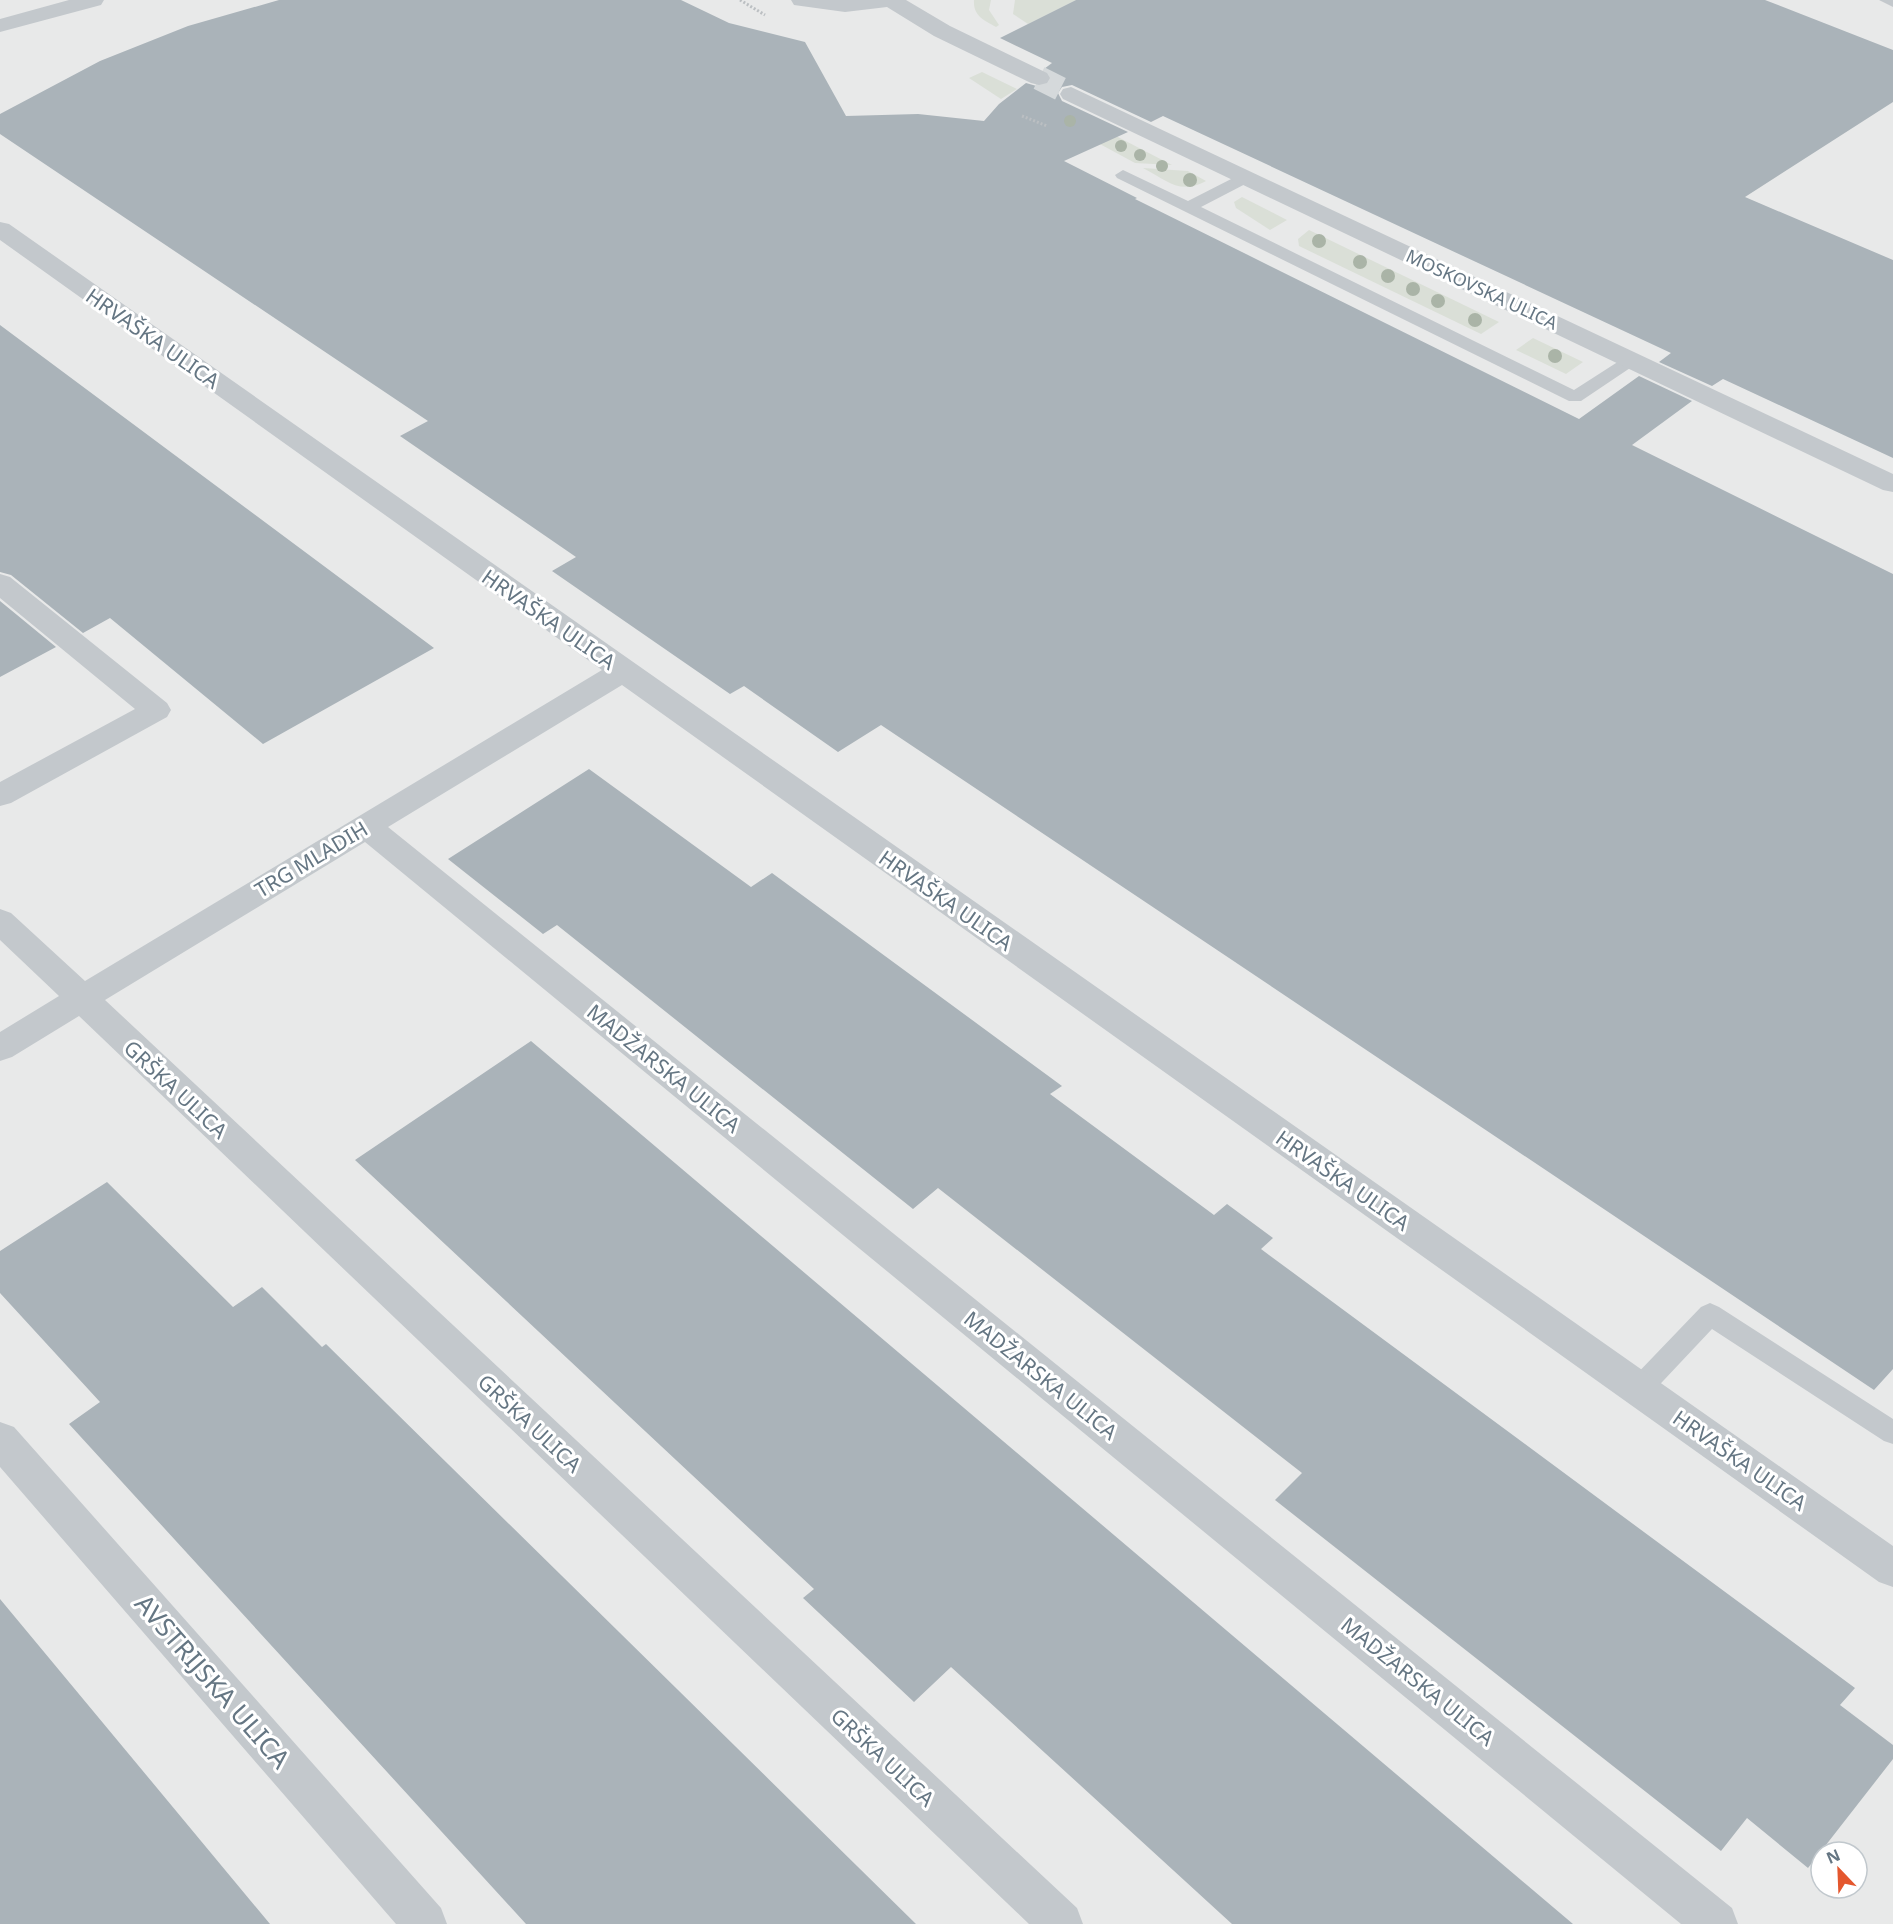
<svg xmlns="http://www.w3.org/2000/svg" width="1893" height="1924" font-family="'Noto Sans',sans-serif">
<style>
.built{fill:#e8e9e9;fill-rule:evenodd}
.green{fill:#dadfd7}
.building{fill:#aab3b9}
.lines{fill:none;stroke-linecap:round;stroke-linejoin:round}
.minor-tunnel{stroke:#d5d9db;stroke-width:24;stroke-dasharray:24 12;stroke-linecap:butt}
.path{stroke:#bbbfc2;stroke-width:3;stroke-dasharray:2 2;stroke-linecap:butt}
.service{fill:#c3c8cc;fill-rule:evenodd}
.minor{fill:#c3c8cc;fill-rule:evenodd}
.tree{fill:#aab4a7}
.labels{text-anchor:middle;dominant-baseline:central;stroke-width:6;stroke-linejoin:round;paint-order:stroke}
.far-street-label{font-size:18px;fill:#657683;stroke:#fff}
.street-label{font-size:21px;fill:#657683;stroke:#fff}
.near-street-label{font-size:26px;fill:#657683;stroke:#fff}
</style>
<rect width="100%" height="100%" fill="#fafaf8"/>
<path class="built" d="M0,0H1893V1924H0ZM1821,1852H1857V1888H1821Z"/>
<path class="green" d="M974,0H991L989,10L999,25L996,27C984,20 973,16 974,0Z
M1015,0H1076L1028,24L1013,14Z
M982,72L1017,89L1001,99L969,78Z
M1114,135L1172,165L1135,163L1098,143Z
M1143,168L1188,171L1206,181C1179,195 1168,181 1143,168Z
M1242,197L1287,220L1270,230L1236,208L1234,202Z
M1309,230L1499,322L1481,334L1299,246L1298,239Z
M1533,338L1583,362L1566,374L1516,350Z"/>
<path class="building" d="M279,0H681L729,23L805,42L846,116L918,114L984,121L999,104L1026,83L1040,87L1048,85L1052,79L1049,72L1044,69L1052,63L1000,38L1076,0H1765L1893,50V102L1745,197L1893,260V458L1723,379L1712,386L1659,362L1671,353L1163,116L1151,122L1072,85L1062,87L1058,93L1062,101L1128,132L1064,161L1137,198L1135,199L1579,419L1639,376L1692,401L1632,445L1893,574V1369L1874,1390L881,725L838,752L744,686L730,694L552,571L576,557L400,436L428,421L0,134V114L100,61L188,26Z
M0,325L434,648L263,744L110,618L83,633L11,575L0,572Z
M0,601L56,647L0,677Z
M589,769L751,887L772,873L1062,1086L1050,1094L1214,1215L1227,1204L1273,1238L1261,1249L1855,1688L1840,1705L1893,1745V1759L1808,1868L1747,1818L1721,1851L1275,1500L1302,1473L938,1188L913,1209L557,925L543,934L448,859Z
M531,1041L1573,1924H1232L951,1667L914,1702L803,1598L814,1589L355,1160Z
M107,1182L233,1307L262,1287L322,1347L326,1344L916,1924H526L69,1424L100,1402L0,1293V1251Z
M0,1599L270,1924H0Z"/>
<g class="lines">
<path class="minor-tunnel" d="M1039,78L1071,94"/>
<path class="path" d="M740,0L765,15
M1022,116L1047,126"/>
<path class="service" d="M1879,0H1893V7Z
M1123,170L1188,201L1241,174H1253L1255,177L1253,180L1201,207L1574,390L1627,356H1639L1642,360L1581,401H1569L1117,178L1115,175Z
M1710,1303L1719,1307L1893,1419V1444L1884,1441L1712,1329L1648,1397L1639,1400L1630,1397L1626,1389L1630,1381L1701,1307Z"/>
<path class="minor" d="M69,0H104L101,5L0,32V19Z
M791,0H906L950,26L1047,73L1050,78L1047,83L1039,85L1031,83L934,36L887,7L845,12L794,5Z
M1071,87L1893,474V492L1883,490L1063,99L1060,94L1063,89Z
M0,222L9,224L1893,1546V1587L1879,1582L622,685L388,827L1732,1908L1738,1924H1681L365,842L105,1000L1077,1908L1083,1924H1029L79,1016L12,1057L0,1061V1032L59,996L0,940V909L11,913L85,981L602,670L0,240Z
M0,574L10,577L167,703L171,710L167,717L11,803L0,806V782L135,709L0,598Z
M0,1422L14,1427L441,1908L447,1924H396L0,1467Z"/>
</g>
<g class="tree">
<circle cx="1070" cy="121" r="6"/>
<circle cx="1121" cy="146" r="6"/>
<circle cx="1140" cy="155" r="6"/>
<circle cx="1162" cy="166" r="6"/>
<circle cx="1190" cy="180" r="7"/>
<circle cx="1319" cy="241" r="7"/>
<circle cx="1360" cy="262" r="7"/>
<circle cx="1388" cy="276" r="7"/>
<circle cx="1413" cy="289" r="7"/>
<circle cx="1438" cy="301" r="7"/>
<circle cx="1475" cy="320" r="7"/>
<circle cx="1555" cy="356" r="7"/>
</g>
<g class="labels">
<g class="far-street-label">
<text transform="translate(1482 289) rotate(25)">MOSKOVSKA ULICA</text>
</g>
<g class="street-label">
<text transform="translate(153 338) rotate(35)">HRVAŠKA ULICA</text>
<text transform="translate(549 619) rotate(35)">HRVAŠKA ULICA</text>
<text transform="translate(311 859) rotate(-31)">TRG MLADIH</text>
<text transform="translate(946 900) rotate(35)">HRVAŠKA ULICA</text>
<text transform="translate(664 1068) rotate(39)">MADŽARSKA ULICA</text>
<text transform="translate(176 1089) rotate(43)">GRŠKA ULICA</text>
<text transform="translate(1343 1180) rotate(35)">HRVAŠKA ULICA</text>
<text transform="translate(1041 1375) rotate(39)">MADŽARSKA ULICA</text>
<text transform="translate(530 1423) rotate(43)">GRŠKA ULICA</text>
<text transform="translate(1740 1460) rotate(35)">HRVAŠKA ULICA</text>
<text transform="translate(1418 1681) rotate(39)">MADŽARSKA ULICA</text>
<text transform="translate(883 1757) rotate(43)">GRŠKA ULICA</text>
</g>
<g class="near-street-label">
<text transform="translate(213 1681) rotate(49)">AVSTRIJSKA ULICA</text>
</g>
</g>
<g transform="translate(1839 1870) rotate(337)"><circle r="28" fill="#ffffff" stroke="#c1c8cd" stroke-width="1.5"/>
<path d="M0-4.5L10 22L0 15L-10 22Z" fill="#e4572e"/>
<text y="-9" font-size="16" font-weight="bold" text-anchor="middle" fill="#657683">N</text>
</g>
</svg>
